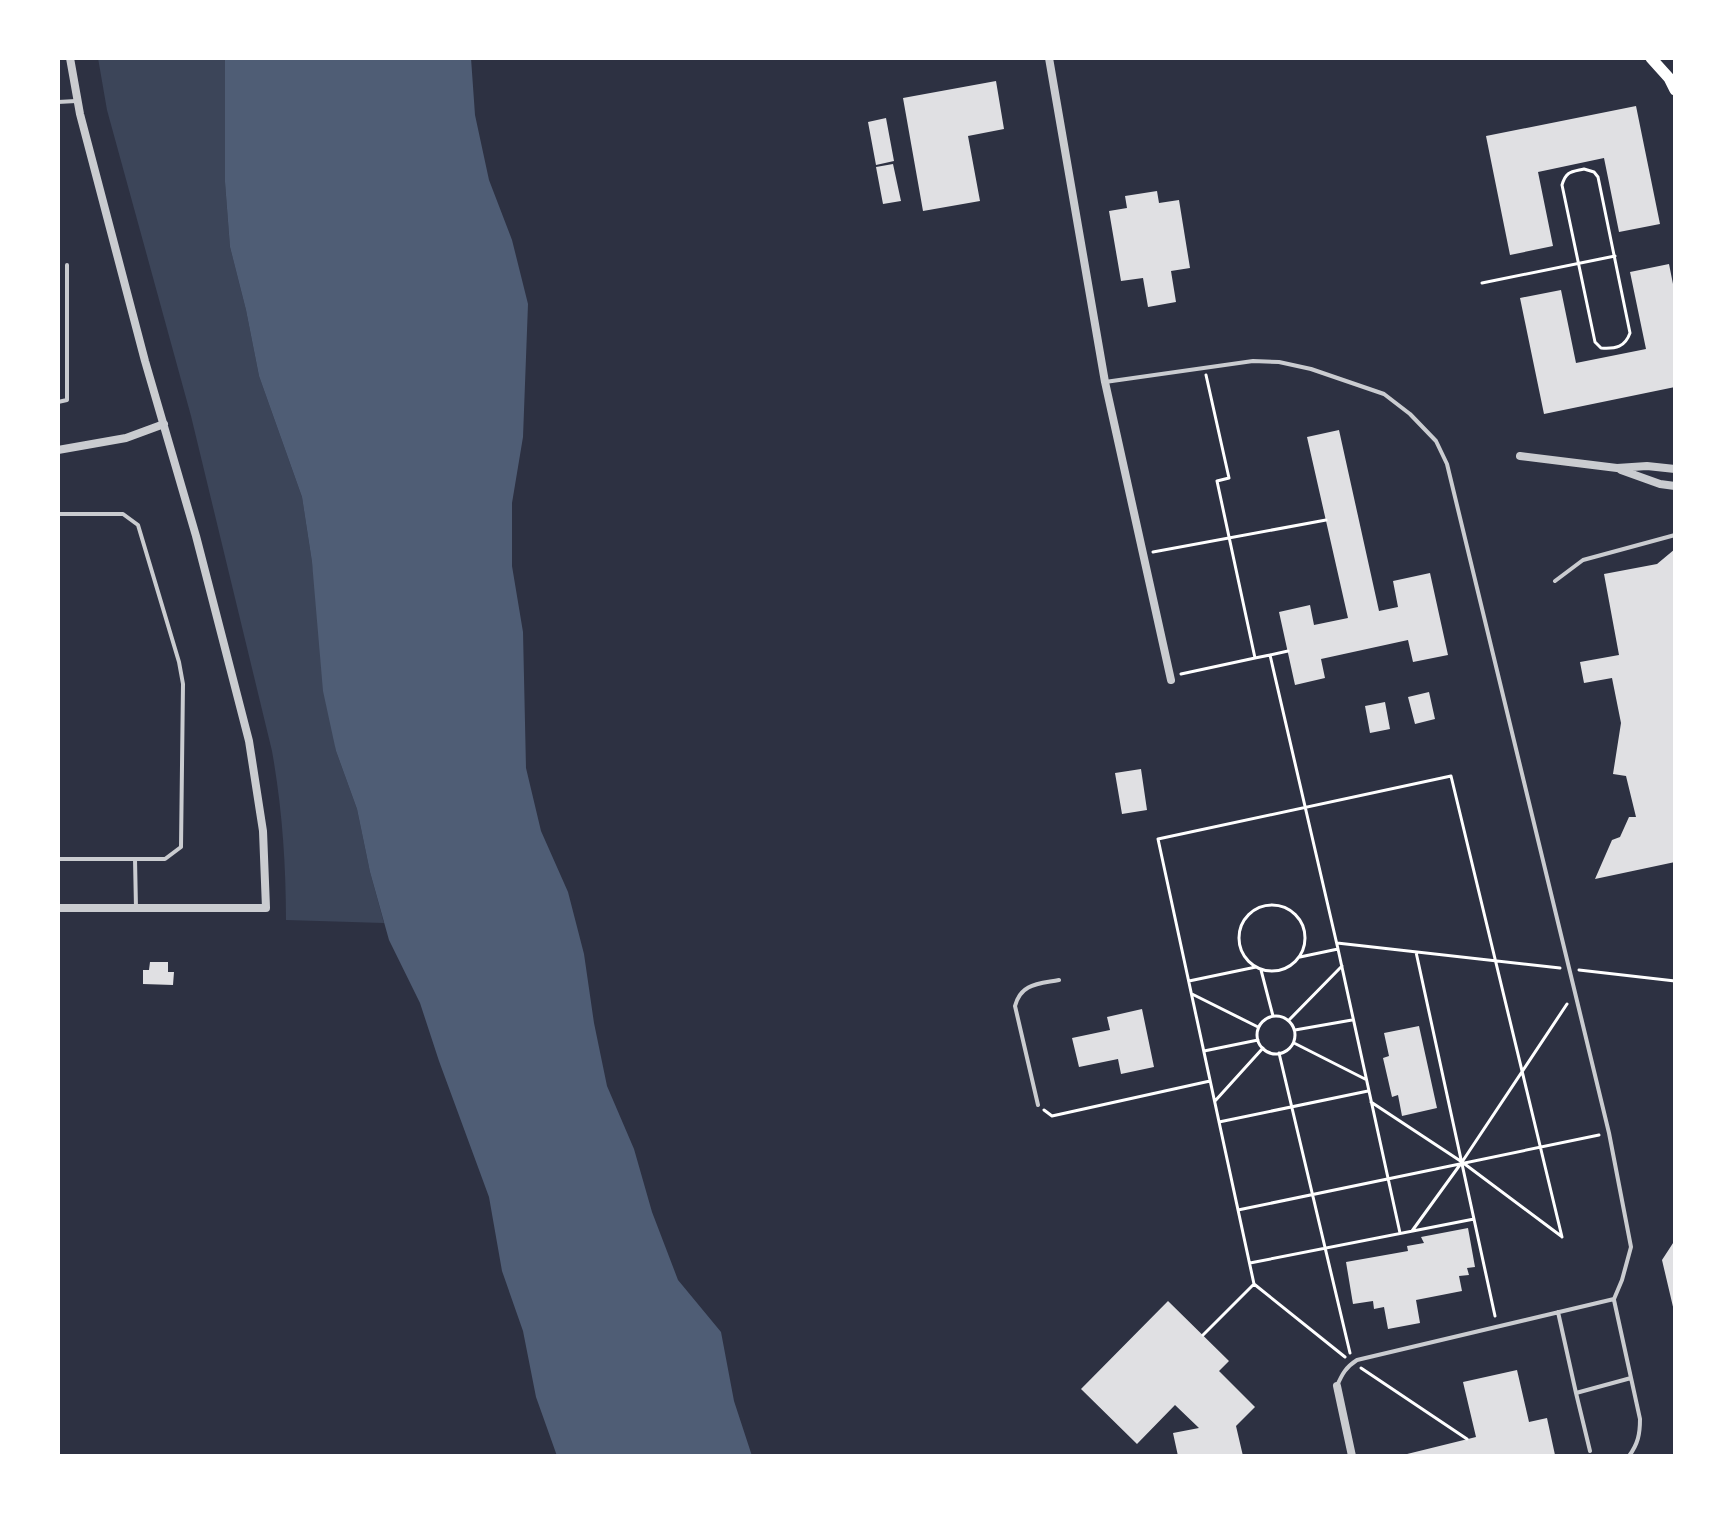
<svg xmlns="http://www.w3.org/2000/svg" width="1733" height="1514" font-family="'Source Sans 3',sans-serif">
<style>
.green{fill:#3c4559}
.water{fill:#4f5d75}
.building{fill:#e0e0e3}
.lines{fill:none;stroke-linecap:round;stroke-linejoin:round}
.path{stroke:#fff;stroke-width:3}
.service{stroke:#caccd0;stroke-width:4}
.minor{stroke:#caccd0;stroke-width:8}
.secondary{stroke:#fff;stroke-width:11}
</style>
<rect width="100%" height="100%" fill="#2d3142"/>
<path class="green" d="M98,58H225V182L230,247L246,310L259,376L302,497L312,562L336,751L357,809L370,872L384,923L286,920C286,863 282,807 272,751L191,416L107,110Z"/>
<path class="water" d="M225,58H471L475,115L489,180L512,240L528,304L523,437L512,503V566L523,632L526,768L541,831L568,892L584,954L594,1023L607,1086L634,1149L652,1212L678,1280L721,1332L734,1401L752,1456H557L536,1397L523,1331L502,1271L489,1197L439,1061L420,1003L389,940L370,872L357,809L336,751L323,691L312,562L302,497L259,376L246,310L230,247L225,182Z"/>
<path class="building" d="M996,81L1004,129L968,136L980,201L923,211L903,98Z
M1636,106L1660,224L1619,232L1604,158L1538,172L1553,246L1510,255L1486,136Z
M886,118L894,161L876,165L868,122Z
M893,164L901,201L883,204L876,167Z
M1157,191L1159,203L1179,200L1190,268L1171,271L1176,302L1148,307L1143,278L1121,281L1109,211L1127,208L1125,196Z
M1669,264L1675,294V387L1544,414L1520,298L1561,290L1576,363L1646,349L1630,272Z
M1339,430L1379,611L1398,607L1393,581L1430,573L1448,655L1413,662L1408,640L1321,659L1325,678L1295,685L1279,612L1310,605L1314,625L1348,618L1307,437Z
M1675,549V862L1595,879L1612,840L1620,837L1629,817H1636L1626,776L1613,774L1621,723L1612,678L1584,683L1580,662L1619,655L1604,574L1657,564Z
M1429,692L1435,719L1415,724L1408,697Z
M1385,702L1390,729L1370,733L1365,706Z
M1141,769L1147,810L1122,814L1115,773Z
M150,962H168V972H174L173,985L143,984V970H149Z
M1142,1009L1154,1067L1121,1074L1118,1059L1079,1067L1072,1038L1110,1030L1107,1017Z
M1419,1026L1437,1108L1402,1116L1398,1095L1392,1097L1383,1058L1389,1056L1384,1033Z
M1468,1228L1475,1267L1467,1268L1469,1275L1459,1276L1462,1291L1416,1300L1420,1323L1388,1329L1384,1307L1374,1309L1373,1301L1353,1304L1346,1262L1408,1251L1407,1246L1424,1243L1421,1237Z
M1675,1240V1311H1674L1662,1260Z
M1168,1301L1229,1361L1219,1371L1255,1407L1236,1426L1243,1456H1178L1173,1433L1199,1428L1175,1405L1137,1444L1081,1389Z
M1517,1370L1529,1422L1547,1418L1555,1455L1399,1456L1476,1437L1463,1382Z"/>
<g class="lines">
<path class="path" d="M1584,169L1594,172L1598,177L1630,333C1625,347 1616,349 1601,348L1595,342L1562,185C1566,171 1571,172 1584,169Z
M1482,283L1615,256
M1206,375L1229,478L1217,481L1255,658L1270,655L1338,949L1400,1233
M1153,552L1326,520
M1270,655L1288,651
M1181,674L1255,658
M1239 938a33 33 0 1 1 66 0a33 33 0 1 1-66 0Z
M1337,943L1560,968
M1416,952L1495,1316
M1300,957L1338,949
M1261,970L1273,1016
M1579,970L1675,981
M1189,981L1256,967
M1192,994L1258,1027
M1257 1035a19 19 0 1 1 38 0a19 19 0 1 1-38 0Z
M1289,1020L1342,966
M1295,1030L1352,1020
M1294,1043L1365,1079
M1204,1051L1258,1040
M1279,1053L1350,1353
M1215,1101L1263,1048
M1371,1102L1462,1162L1561,1236
M1044,1110L1052,1116L1210,1081
M1219,1122L1368,1091
M1238,1210L1599,1135
M1412,1231L1462,1162L1567,1004
M1250,1263L1474,1219
M1203,1335L1254,1284
M1345,1357L1254,1284L1158,839L1451,776L1562,1237
M1361,1368L1467,1439"/>
<path class="service" d="M58,102L76,101
M1105,382L1253,361L1279,362L1311,369L1384,394L1410,414L1436,441L1447,464L1609,1133L1631,1247L1622,1280L1614,1299
M58,402L67,400V265
M58,514H123L138,525L179,662L183,684L181,847L165,859H58
M1555,581L1583,560L1675,535
M135,859L136,908
M1038,1105L1015,1006C1021,983 1039,984 1059,980
M1614,1300L1640,1419C1640,1434 1638,1444 1629,1456
M1558,1312L1576,1393L1631,1378
M1337,1386C1342,1374 1346,1367 1357,1360L1614,1299
M1576,1393L1590,1451"/>
<path class="minor" d="M1049,58L1105,382L1171,680
M58,450L126,438L164,424
M1520,456L1617,468L1647,466L1675,469
M1621,470L1660,484L1675,486
M58,908H266L263,831L249,741L196,536L145,361L80,114L70,58
M1337,1386L1352,1456"/>
<path class="secondary" d="M1651,58L1669,78L1675,90"/>
</g>
<rect width="1733" height="1514" fill="none" stroke="#ffffff" stroke-width="120"/>
</svg>
